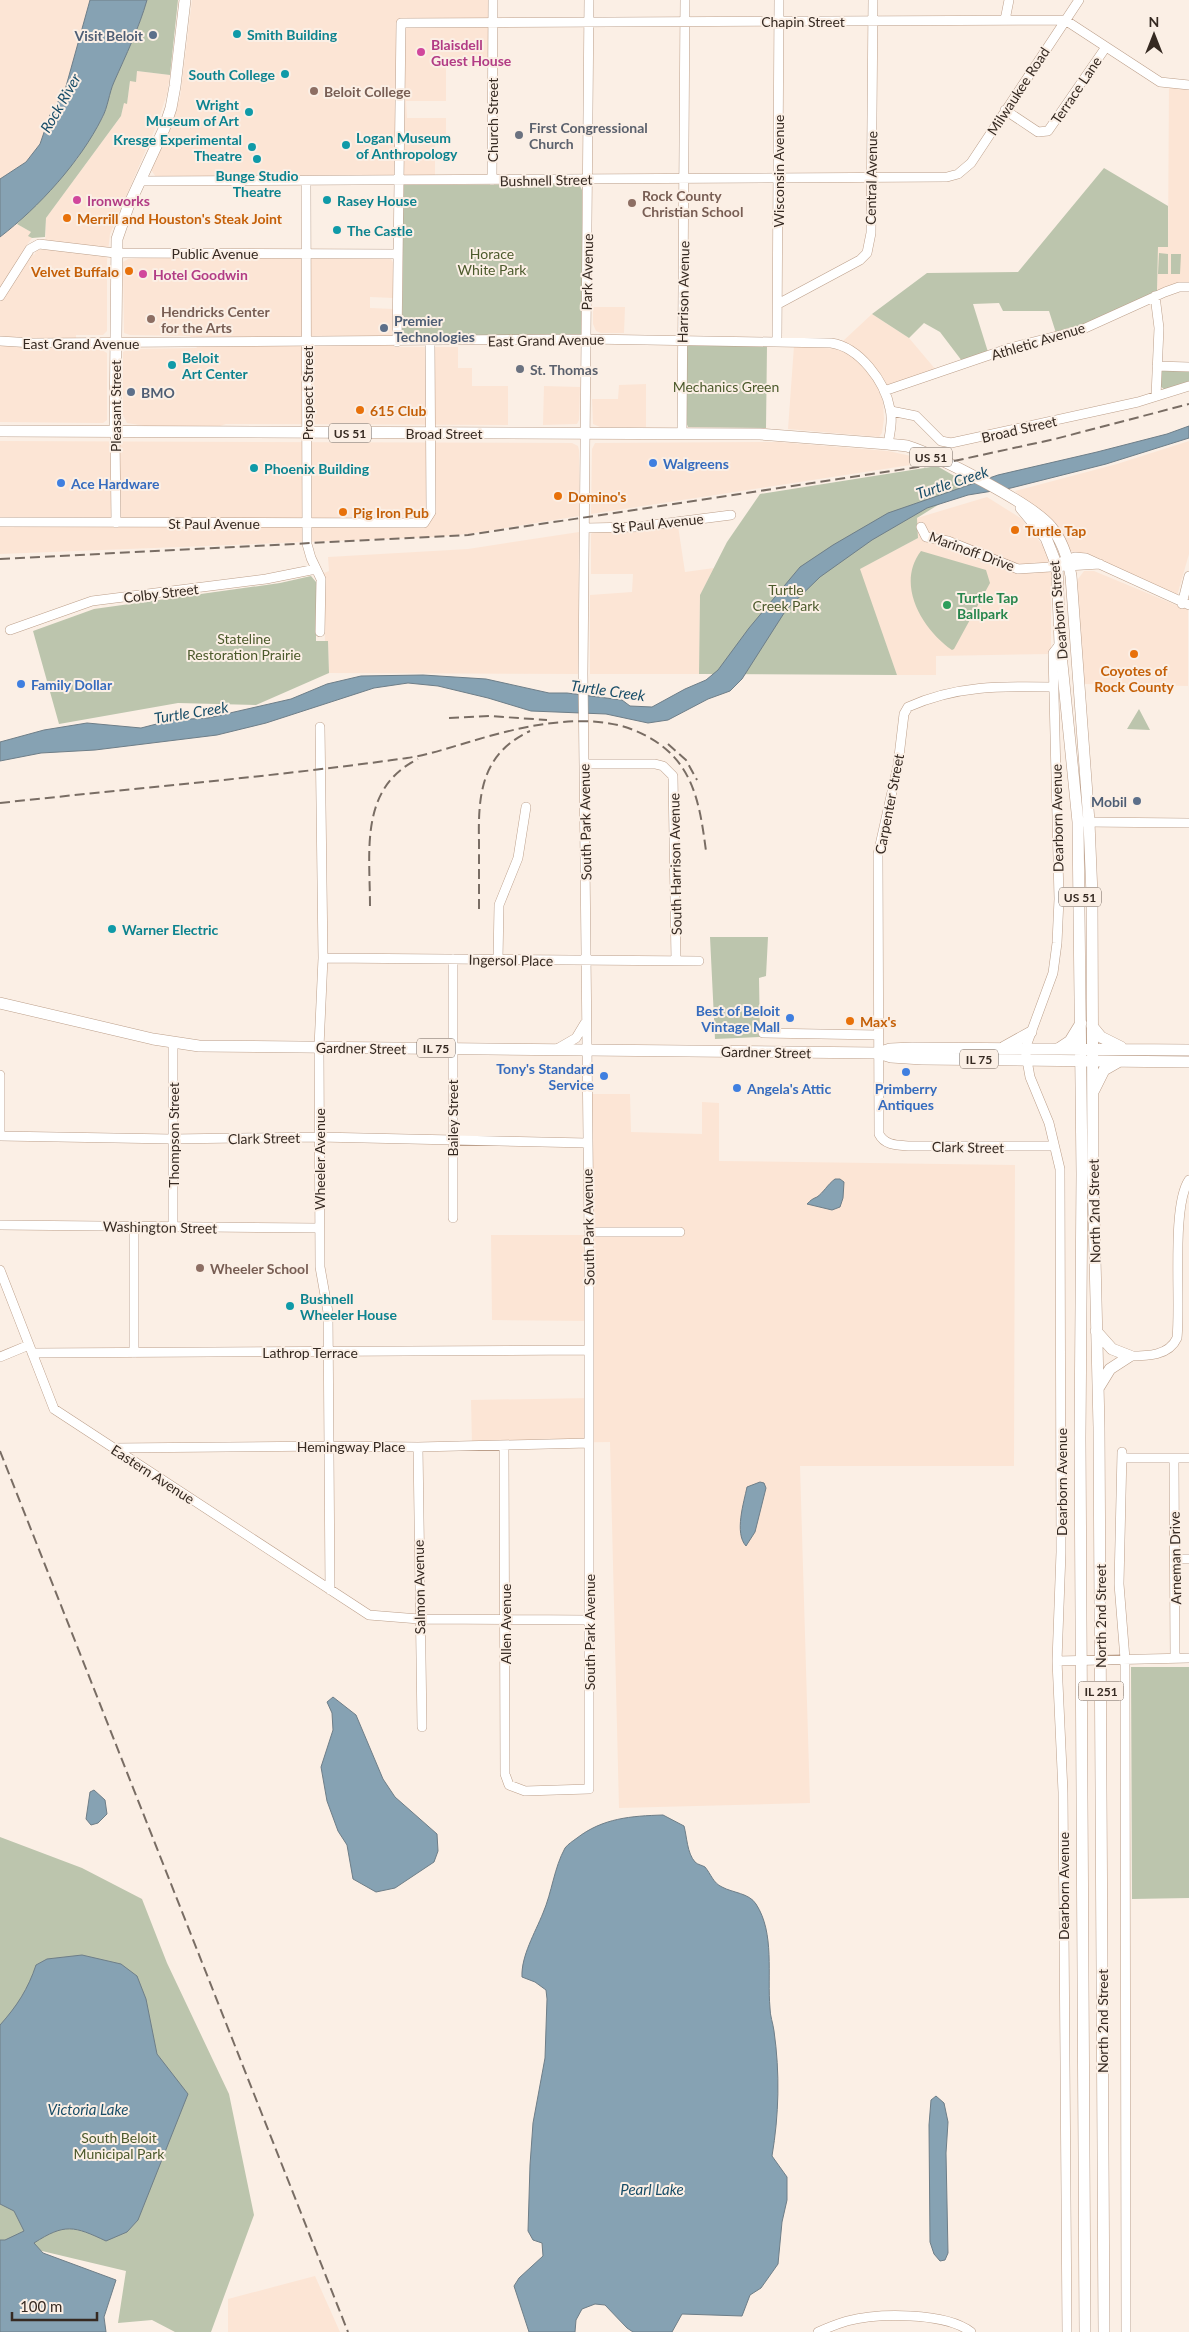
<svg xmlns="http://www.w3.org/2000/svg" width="1189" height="2332" font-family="Lato,sans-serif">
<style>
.built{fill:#fce5d5}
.green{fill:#bcc5ad}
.water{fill:#86a2b3;stroke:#6e7e88}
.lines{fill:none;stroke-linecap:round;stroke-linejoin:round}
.minor-casing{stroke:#bc9f8a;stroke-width:10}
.major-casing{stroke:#bc9f8a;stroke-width:12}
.minor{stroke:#fff;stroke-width:9}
.major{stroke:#fff;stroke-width:11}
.rail{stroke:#796d64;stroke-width:2;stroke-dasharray:10 5;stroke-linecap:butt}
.culture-dot{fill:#0f9aa8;stroke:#fbefe5;stroke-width:2}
.service-dot{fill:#5c6f8a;stroke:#fbefe5;stroke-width:2}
.hotel-dot{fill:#d1479c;stroke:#fbefe5;stroke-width:2}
.education-dot{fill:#8d6e63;stroke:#fbefe5;stroke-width:2}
.worship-dot{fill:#6b7280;stroke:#fbefe5;stroke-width:2}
.food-dot{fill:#e8710a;stroke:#fbefe5;stroke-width:2}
.shop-dot{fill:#3f7fe0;stroke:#fbefe5;stroke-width:2}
.leisure-dot{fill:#2e9e5b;stroke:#fbefe5;stroke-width:2}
.labels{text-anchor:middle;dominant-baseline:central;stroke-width:4;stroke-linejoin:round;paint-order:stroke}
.shield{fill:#fbefe5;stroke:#71655c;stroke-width:1}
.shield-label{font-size:12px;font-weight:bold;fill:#362a22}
.street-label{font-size:14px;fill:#362a22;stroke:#fbefe5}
.culture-label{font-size:14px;font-weight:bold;fill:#0d838f;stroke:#fbefe5;text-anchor:start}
.service-label{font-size:14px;font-weight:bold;fill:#4e5e75;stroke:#fbefe5;text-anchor:end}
.hotel-label{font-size:14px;font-weight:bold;fill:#b23c85;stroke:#fbefe5;text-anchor:start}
.education-label{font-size:14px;font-weight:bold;fill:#785e54;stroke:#fbefe5;text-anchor:start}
.worship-label{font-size:14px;font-weight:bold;fill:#5b616d;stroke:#fbefe5;text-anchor:start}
.food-label{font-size:14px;font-weight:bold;fill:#c56008;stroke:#fbefe5;text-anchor:start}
.park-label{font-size:14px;fill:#4c5a2c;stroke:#fbefe5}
.shop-label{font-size:14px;font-weight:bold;fill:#366cbe;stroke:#fbefe5;text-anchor:start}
.leisure-label{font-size:14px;font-weight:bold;fill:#27864d;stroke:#fbefe5;text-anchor:start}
.water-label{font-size:15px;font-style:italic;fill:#184d68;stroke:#fbefe5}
</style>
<rect width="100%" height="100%" fill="#fbefe5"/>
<path class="built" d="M0,0H90L65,90L50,115L40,144L26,162L0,179Z
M192,0H489V67H446V101H406L407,118H446V144H435V177H156L151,170L180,98Z
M137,71L170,75L167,94L157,124L110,234L107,261V331L103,335H76V350H102L107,353V420L103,423L0,422V237L17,224L31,232L29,236L32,238L24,249L34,255L37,250H45L46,218L121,116L124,103H127L130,81Z
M1169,81L1189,82V283L1157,291L1158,247L1168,246Z
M142,258L391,259L394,264V298L370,297V308L394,309V347H458V368H472V386H508V425L226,424L220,426H145L127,423L123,415V352L129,349L197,348L190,336L130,335L124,333L123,262L128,259Z
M593,307H625L624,333H601L596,331L593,324Z
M872,314L909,338L936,370L880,389L883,403L884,419L882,433L879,437L788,429L794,346L840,349L843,341Z
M646,384V427H600L593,424L592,399H618L619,385Z
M544,386L580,387L579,420L577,424L543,425Z
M0,441L572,443L578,446L579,450V516L468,534L433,537L0,554Z
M1189,441V554L1177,596L1081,553L1070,551L1015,491L1117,464Z
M779,442L888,451L911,456L930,462L591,514L592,449L595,443Z
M987,497L1022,519L1044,547L1050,562L1051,577V654L936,656V675H897L859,569L918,538L917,518Z
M678,526L685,572L714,568L700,595L699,674H590V595L632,592L633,574H591V534L593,532Z
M579,532L578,674L329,673L328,641H325L323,578L324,573L329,571L328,557L468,549Z
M1084,571H1094L1188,610V686L1082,684L1077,591L1078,579Z
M588,1094H630L631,1132L702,1134V1102L719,1103V1161L1015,1165L1014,1466H800L810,1803L619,1808L610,1442L472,1444L471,1400L591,1398L590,1321L492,1320L491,1235H591Z
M315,2276L340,2332H228V2299Z"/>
<path class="green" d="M147,0H178L170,75L137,71L136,82L130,81L127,104L124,103L121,116L46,218L45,237L32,238L28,236L31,232L17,224L77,159L103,117L112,85L138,27Z
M1104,168L1168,206V247H1158L1157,291L1083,326L1056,333L1049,311H1003L999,303L973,304L988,352L962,361L940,332L924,323L909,338L872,314L927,273L1018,272Z
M575,184L580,186L582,190V336L402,338L403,185Z
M1159,253L1168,254V274H1158Z
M1171,254H1181L1180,274H1171Z
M689,345L767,346L766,428L688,427L686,422L687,346Z
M1162,370H1189V382L1165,390L1160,386Z
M937,466L970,485L917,518L918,538L860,569L897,675L699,674L700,595L727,542L760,494Z
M921,551L986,570L990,583L954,649L952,650C923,630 895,585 921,551Z
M311,576L316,582V641H328L329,673L256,705L178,703L59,724L33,631L94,609L280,583Z
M1139,709L1150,730L1127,729Z
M710,937H768L766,976L759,978L760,1037L715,1039Z
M1131,1667H1189V1898L1132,1899Z
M0,1837L82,1868L142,1899L167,1963L229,2094L254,2215L211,2332H175L152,2320L118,2323L126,2271L0,2241Z"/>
<path class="water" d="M90,0H147C139,28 126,55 114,82C109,93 108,107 102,118C80,162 39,207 0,237V179L26,162L40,144L50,115L65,90Z
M1189,426V438L1106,464L1011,488L968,495L927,508L872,540L820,577L786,610L742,679L730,691L708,699L668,720L648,723L606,714L531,711L488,698L438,686L408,683L374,688L266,723L217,735L95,750L41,753L0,761V742L44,730L87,723L141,728L172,720L208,718L291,699L327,684L361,676L423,675L486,679L549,693H567L622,700L630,706L652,707L685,689L706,680L718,670L749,628L800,567L833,545L888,513L998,475L1097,452L1167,434Z
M835,1179H840L844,1182L843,1198L840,1207L832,1210L807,1204C811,1200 812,1199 817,1197C823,1193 828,1184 835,1179Z
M760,1482L764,1483L766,1488L755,1532L746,1546C734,1533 744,1502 747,1487Z
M333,1697L356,1715L383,1779L395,1797L437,1834L438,1851L434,1862L395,1888L376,1892L353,1879L347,1845L338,1831L327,1801L321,1767L333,1730L332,1713L327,1702Z
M94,1790L105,1800L107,1814L98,1823L91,1825L86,1819L90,1792Z
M663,1815L684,1826C687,1837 687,1853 695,1862C698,1865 702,1865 705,1867C711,1874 713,1883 722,1887C733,1893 749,1893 756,1904C775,1933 767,1975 770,2008C770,2016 773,2023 774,2031C780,2073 779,2115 772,2156L787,2177V2200L782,2222L778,2264L761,2288L750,2295L742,2316L682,2314L672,2332H633L627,2328L605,2305L595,2304L582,2309L576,2320L575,2332H529L514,2286L519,2278L543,2256L542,2243L533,2240L528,2231L530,2165L533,2123L545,2058L547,1999L546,1990L535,1982L522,1977C521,1956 535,1933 543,1913C552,1892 554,1868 565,1848C568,1844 573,1841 577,1838C603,1818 631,1816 663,1815Z
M82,1955L121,1964L137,1976L146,1999L157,2054L188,2094L138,2220L127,2232L106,2241C74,2226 65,2223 34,2243L43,2253L116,2280L104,2317L106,2332H0V2240H5L24,2231L14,2211L0,2204V2025C17,2006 28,1989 36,1965L47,1959Z
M936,2096L944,2103L948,2122L946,2153L948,2253L945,2260L940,2261L934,2254L930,2242L929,2125L931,2100Z"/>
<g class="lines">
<defs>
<path id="minor" d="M1005,20L1009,0
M1005,110L1038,132L1048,131L1106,47
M492,180L493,0
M140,181L947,177L958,174L971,163L1079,0
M306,182L307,544L311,558L321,579L320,632
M0,296L30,249L39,244L115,253L398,254
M1155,296L1159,328L1156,396
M778,304L860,260L867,253L871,233L873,0
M0,341L33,343L587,339L831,343C859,347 885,381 890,409C893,420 890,433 888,444
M777,341L779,0
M397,342L401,23L1065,20L1160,82L1189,85
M1157,366L1189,367
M884,391L1010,348L1081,330L1165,292L1179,287H1189
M891,411L916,416L941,441L951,443L1138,402L1189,386
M115,432L116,523
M682,434L685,0
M0,522L424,523L431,512L430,341
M921,527L926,537L948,541L1018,569L1100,564
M585,528L637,527L731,515
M1063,561L1075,557L1086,558L1189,605
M1182,604L1189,576
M10,630L92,601L266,579L316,569
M1060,644L1053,653L1059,899L1057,943L1053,973L1025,1049L1030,1077L1049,1123L1060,1169L1061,1552L1057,1661L1063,1792L1067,2332
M1053,687C1002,686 956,685 908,707L904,714L898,765L878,854L879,1134C885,1146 898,1145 910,1146H1054
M320,727L323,958L319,1047L320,1267L328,1312L330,1590
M584,764H655L663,766L673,776L676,961
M1084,822L1189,823
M323,958L699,961
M498,960L499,905L518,858L526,807
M763,1033L878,1035
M557,1049L576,1038L585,1023
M0,1075V1136
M0,1136L172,1139L319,1137L587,1143
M453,1218V959
M0,1225L319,1228
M134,1226V1353
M173,1226V1043
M589,1232H680
M0,1270L54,1409L369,1615L419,1619L589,1620
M32,1353L589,1350
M1130,1356C1147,1356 1169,1356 1177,1338C1181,1302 1171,1206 1189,1180
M0,1357L29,1345
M504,1445L505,1774L509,1785L525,1791L589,1789V1232L583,674L589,0
M418,1447L422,1727
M114,1448L330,1446L418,1447L589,1443
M1122,1452L1119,1584L1125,1659L1126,2332
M1122,1458H1189
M1174,1459L1175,1658
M1175,1559H1189
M1057,1661L1189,1658
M818,2332C827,2328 837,2324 847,2321C878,2313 945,2312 971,2332"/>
<path id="major" d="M0,431L760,434L888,444C894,445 901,445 907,446C936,455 1033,504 1051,527C1063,541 1068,559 1071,576L1089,822L1092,895L1093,1173L1099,1427L1104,2332
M115,432L117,239L128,207L164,129L171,108L175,86L185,0
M1021,508L1046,538L1057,566L1060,644L1078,822L1082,1174L1080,1438L1085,2332
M0,1003L153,1039L199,1046L878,1053L890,1049L912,1048L1189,1050
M1092,1026L1101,1037L1121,1047
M1004,1047L1031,1032
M1058,1049L1070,1041L1081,1023
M878,1053L891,1057L922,1059L1189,1062
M1094,1090L1104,1070L1118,1062
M1096,1331L1112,1349L1130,1356
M1099,1387L1110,1369L1130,1356"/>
</defs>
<use href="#minor" class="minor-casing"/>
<use href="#major" class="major-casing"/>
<use href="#minor" class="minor"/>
<use href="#major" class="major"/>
<path class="rail" d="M0,559L468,535L945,463L1055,439L1189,404
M449,718L489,716L547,720
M668,744L686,760L697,780
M0,803C136,788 272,777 407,758C428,755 448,748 469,742C518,727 587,710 636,731C692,755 699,798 706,851
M370,906C370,851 359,788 418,759
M479,909C479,887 479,865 479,842C478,795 481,754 530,731
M0,1451L348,2332"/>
</g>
<g class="culture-dot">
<circle cx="237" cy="34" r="5"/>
<circle cx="285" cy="74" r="5"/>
<circle cx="249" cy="112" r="5"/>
<circle cx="346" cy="145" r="5"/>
<circle cx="252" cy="147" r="5"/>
<circle cx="257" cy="159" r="5"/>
<circle cx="327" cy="200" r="5"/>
<circle cx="337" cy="230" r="5"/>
<circle cx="172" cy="365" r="5"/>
<circle cx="254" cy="468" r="5"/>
<circle cx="112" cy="929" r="5"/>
<circle cx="290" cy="1306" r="5"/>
</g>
<g class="service-dot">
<circle cx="153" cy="35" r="5"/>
<circle cx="384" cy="328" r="5"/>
<circle cx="131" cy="392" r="5"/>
<circle cx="1137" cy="801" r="5"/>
</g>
<g class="hotel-dot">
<circle cx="421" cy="52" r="5"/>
<circle cx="77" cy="200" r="5"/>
<circle cx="143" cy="274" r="5"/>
</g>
<g class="education-dot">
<circle cx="314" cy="91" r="5"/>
<circle cx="632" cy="203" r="5"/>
<circle cx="151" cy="319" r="5"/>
<circle cx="200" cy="1268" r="5"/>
</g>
<g class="worship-dot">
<circle cx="519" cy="135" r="5"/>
<circle cx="520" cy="369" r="5"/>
</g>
<g class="food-dot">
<circle cx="67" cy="218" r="5"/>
<circle cx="129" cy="271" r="5"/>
<circle cx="360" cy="410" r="5"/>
<circle cx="558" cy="496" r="5"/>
<circle cx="343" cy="512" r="5"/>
<circle cx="1015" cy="530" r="5"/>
<circle cx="1134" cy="654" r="5"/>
<circle cx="850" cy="1021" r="5"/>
</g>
<g class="shop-dot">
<circle cx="653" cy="463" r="5"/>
<circle cx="61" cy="483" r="5"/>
<circle cx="21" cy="684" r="5"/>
<circle cx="790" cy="1018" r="5"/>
<circle cx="906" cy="1072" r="5"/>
<circle cx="604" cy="1076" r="5"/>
<circle cx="737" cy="1088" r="5"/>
</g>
<circle class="leisure-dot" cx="947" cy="605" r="5"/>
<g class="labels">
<g class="shield">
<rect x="329" y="423.5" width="42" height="19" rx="4"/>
<rect x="910" y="447.5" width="42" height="19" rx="4"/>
<rect x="1059" y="887.5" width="42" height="19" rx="4"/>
<rect x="417" y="1038.5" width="38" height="19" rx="4"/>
<rect x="960" y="1049.5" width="38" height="19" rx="4"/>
<rect x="1078.5" y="1681.5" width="45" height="19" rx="4"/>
</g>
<g class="shield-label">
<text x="350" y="433">US 51</text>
<text x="931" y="457">US 51</text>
<text x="1080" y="897">US 51</text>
<text x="436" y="1048">IL 75</text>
<text x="979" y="1059">IL 75</text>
<text x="1101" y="1691">IL 251</text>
</g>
<g class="street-label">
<text x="803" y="21">Chapin Street</text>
<text transform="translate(1076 90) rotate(-56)">Terrace Lane</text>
<text transform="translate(1018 91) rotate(-57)">Milwaukee Road</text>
<text transform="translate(492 120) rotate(-90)">Church Street</text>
<text transform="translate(778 171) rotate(-90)">Wisconsin Avenue</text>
<text transform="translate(871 178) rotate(-89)">Central Avenue</text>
<text transform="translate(546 180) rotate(-1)">Bushnell Street</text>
<text x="215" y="253">Public Avenue</text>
<text transform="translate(587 272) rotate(-89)">Park Avenue</text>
<text transform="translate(683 292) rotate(-89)">Harrison Avenue</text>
<text transform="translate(546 340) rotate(-1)">East Grand Avenue</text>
<text transform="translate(1038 341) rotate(-17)">Athletic Avenue</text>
<text x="81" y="343">East Grand Avenue</text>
<text transform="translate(307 393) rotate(-90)">Prospect Street</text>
<text transform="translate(115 406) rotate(-90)">Pleasant Street</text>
<text transform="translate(1019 429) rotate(-13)">Broad Street</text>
<text x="444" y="433">Broad Street</text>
<text x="214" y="523">St Paul Avenue</text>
<text transform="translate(658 523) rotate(-6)">St Paul Avenue</text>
<text transform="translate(972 551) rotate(20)">Marinoff Drive</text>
<text transform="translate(161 593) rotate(-7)">Colby Street</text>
<text transform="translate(1058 610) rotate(-95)">Dearborn Street</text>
<text transform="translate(889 804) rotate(-79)">Carpenter Street</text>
<text transform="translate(1057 818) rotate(-91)">Dearborn Avenue</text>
<text transform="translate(585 822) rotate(-91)">South Park Avenue</text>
<text transform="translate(675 864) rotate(-91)">South Harrison Avenue</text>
<text transform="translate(511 960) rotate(1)">Ingersol Place</text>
<text transform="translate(361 1048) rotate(1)">Gardner Street</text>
<text transform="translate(766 1052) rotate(1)">Gardner Street</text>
<text transform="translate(452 1118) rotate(-90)">Bailey Street</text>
<text transform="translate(173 1135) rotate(-90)">Thompson Street</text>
<text transform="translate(264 1138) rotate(-1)">Clark Street</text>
<text transform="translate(968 1147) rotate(1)">Clark Street</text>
<text transform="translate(319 1159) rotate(-90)">Wheeler Avenue</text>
<text transform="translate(1094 1211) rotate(-91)">North 2nd Street</text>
<text transform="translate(160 1227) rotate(1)">Washington Street</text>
<text transform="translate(588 1227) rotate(-91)">South Park Avenue</text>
<text x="310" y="1352">Lathrop Terrace</text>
<text x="351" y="1446">Hemingway Place</text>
<text transform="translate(153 1474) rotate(33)">Eastern Avenue</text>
<text transform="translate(1061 1482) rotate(-90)">Dearborn Avenue</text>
<text transform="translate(1175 1558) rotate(-91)">Arneman Drive</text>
<text transform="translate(419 1587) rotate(-91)">Salmon Avenue</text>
<text transform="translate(1100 1616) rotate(-90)">North 2nd Street</text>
<text transform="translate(505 1624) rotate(-90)">Allen Avenue</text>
<text transform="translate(589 1632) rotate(-90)">South Park Avenue</text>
<text transform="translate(1063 1886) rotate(-90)">Dearborn Avenue</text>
<text transform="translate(1102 2021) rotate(-90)">North 2nd Street</text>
</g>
<g class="culture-label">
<text x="247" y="34">Smith Building</text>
<text x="275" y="74" text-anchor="end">South College</text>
<text x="239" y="104" text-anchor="end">Wright<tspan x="239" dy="16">Museum of Art</tspan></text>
<text x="356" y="137">Logan Museum<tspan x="356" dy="16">of Anthropology</tspan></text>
<text x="242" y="139" text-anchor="end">Kresge Experimental<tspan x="242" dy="16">Theatre</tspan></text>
<text x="257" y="175" text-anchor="middle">Bunge Studio<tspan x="257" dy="16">Theatre</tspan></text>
<text x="337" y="200">Rasey House</text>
<text x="347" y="230">The Castle</text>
<text x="182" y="357">Beloit<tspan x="182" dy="16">Art Center</tspan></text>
<text x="264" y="468">Phoenix Building</text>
<text x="122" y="929">Warner Electric</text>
<text x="300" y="1298">Bushnell<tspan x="300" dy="16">Wheeler House</tspan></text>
</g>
<g class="service-label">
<text x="143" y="35">Visit Beloit</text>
<text x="394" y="320" text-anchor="start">Premier<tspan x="394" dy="16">Technologies</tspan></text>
<text x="141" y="392" text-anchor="start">BMO</text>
<text x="1127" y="801">Mobil</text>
</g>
<g class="hotel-label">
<text x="431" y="44">Blaisdell<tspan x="431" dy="16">Guest House</tspan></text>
<text x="87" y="200">Ironworks</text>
<text x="153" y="274">Hotel Goodwin</text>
</g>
<g class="education-label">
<text x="324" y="91">Beloit College</text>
<text x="642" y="195">Rock County<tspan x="642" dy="16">Christian School</tspan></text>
<text x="161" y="311">Hendricks Center<tspan x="161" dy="16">for the Arts</tspan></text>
<text x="210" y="1268">Wheeler School</text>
</g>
<g class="worship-label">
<text x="529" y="127">First Congressional<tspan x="529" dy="16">Church</tspan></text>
<text x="530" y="369">St. Thomas</text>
</g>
<g class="food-label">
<text x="77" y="218">Merrill and Houston's Steak Joint</text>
<text x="119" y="271" text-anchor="end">Velvet Buffalo</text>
<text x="370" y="410">615 Club</text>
<text x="568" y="496">Domino's</text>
<text x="353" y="512">Pig Iron Pub</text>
<text x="1025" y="530">Turtle Tap</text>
<text x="1134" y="670" text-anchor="middle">Coyotes of<tspan x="1134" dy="16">Rock County</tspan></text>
<text x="860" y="1021">Max's</text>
</g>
<g class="park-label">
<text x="492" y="253">Horace<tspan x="492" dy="16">White Park</tspan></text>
<text x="726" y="386">Mechanics Green</text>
<text x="786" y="589">Turtle<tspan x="786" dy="16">Creek Park</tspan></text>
<text x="244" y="638">Stateline<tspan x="244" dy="16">Restoration Prairie</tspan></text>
<text x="119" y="2137">South Beloit<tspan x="119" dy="16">Municipal Park</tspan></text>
</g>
<g class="shop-label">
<text x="663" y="463">Walgreens</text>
<text x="71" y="483">Ace Hardware</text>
<text x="31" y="684">Family Dollar</text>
<text x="780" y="1010" text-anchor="end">Best of Beloit<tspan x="780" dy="16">Vintage Mall</tspan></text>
<text x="594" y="1068" text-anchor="end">Tony's Standard<tspan x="594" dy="16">Service</tspan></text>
<text x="747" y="1088">Angela's Attic</text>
<text x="906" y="1088" text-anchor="middle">Primberry<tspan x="906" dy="16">Antiques</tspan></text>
</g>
<g class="leisure-label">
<text x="957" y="597">Turtle Tap<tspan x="957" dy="16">Ballpark</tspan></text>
</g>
<g class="water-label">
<text transform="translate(60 103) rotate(-60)">Rock River</text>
<text transform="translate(952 482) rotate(-18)">Turtle Creek</text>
<text transform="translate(608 690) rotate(8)">Turtle Creek</text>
<text transform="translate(191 712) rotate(-9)">Turtle Creek</text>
<text x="88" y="2109">Victoria Lake</text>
<text x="652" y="2189">Pearl Lake</text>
</g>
</g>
<g transform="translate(1154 35)" stroke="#fbefe5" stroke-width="4" paint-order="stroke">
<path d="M0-4L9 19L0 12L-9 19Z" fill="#362a22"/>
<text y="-8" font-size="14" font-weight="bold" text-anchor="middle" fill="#362a22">N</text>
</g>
<path d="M12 2312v8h85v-8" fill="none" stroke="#362a22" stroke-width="2.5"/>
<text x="20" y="2312" font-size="15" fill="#362a22" stroke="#fbefe5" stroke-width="4" paint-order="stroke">100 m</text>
</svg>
